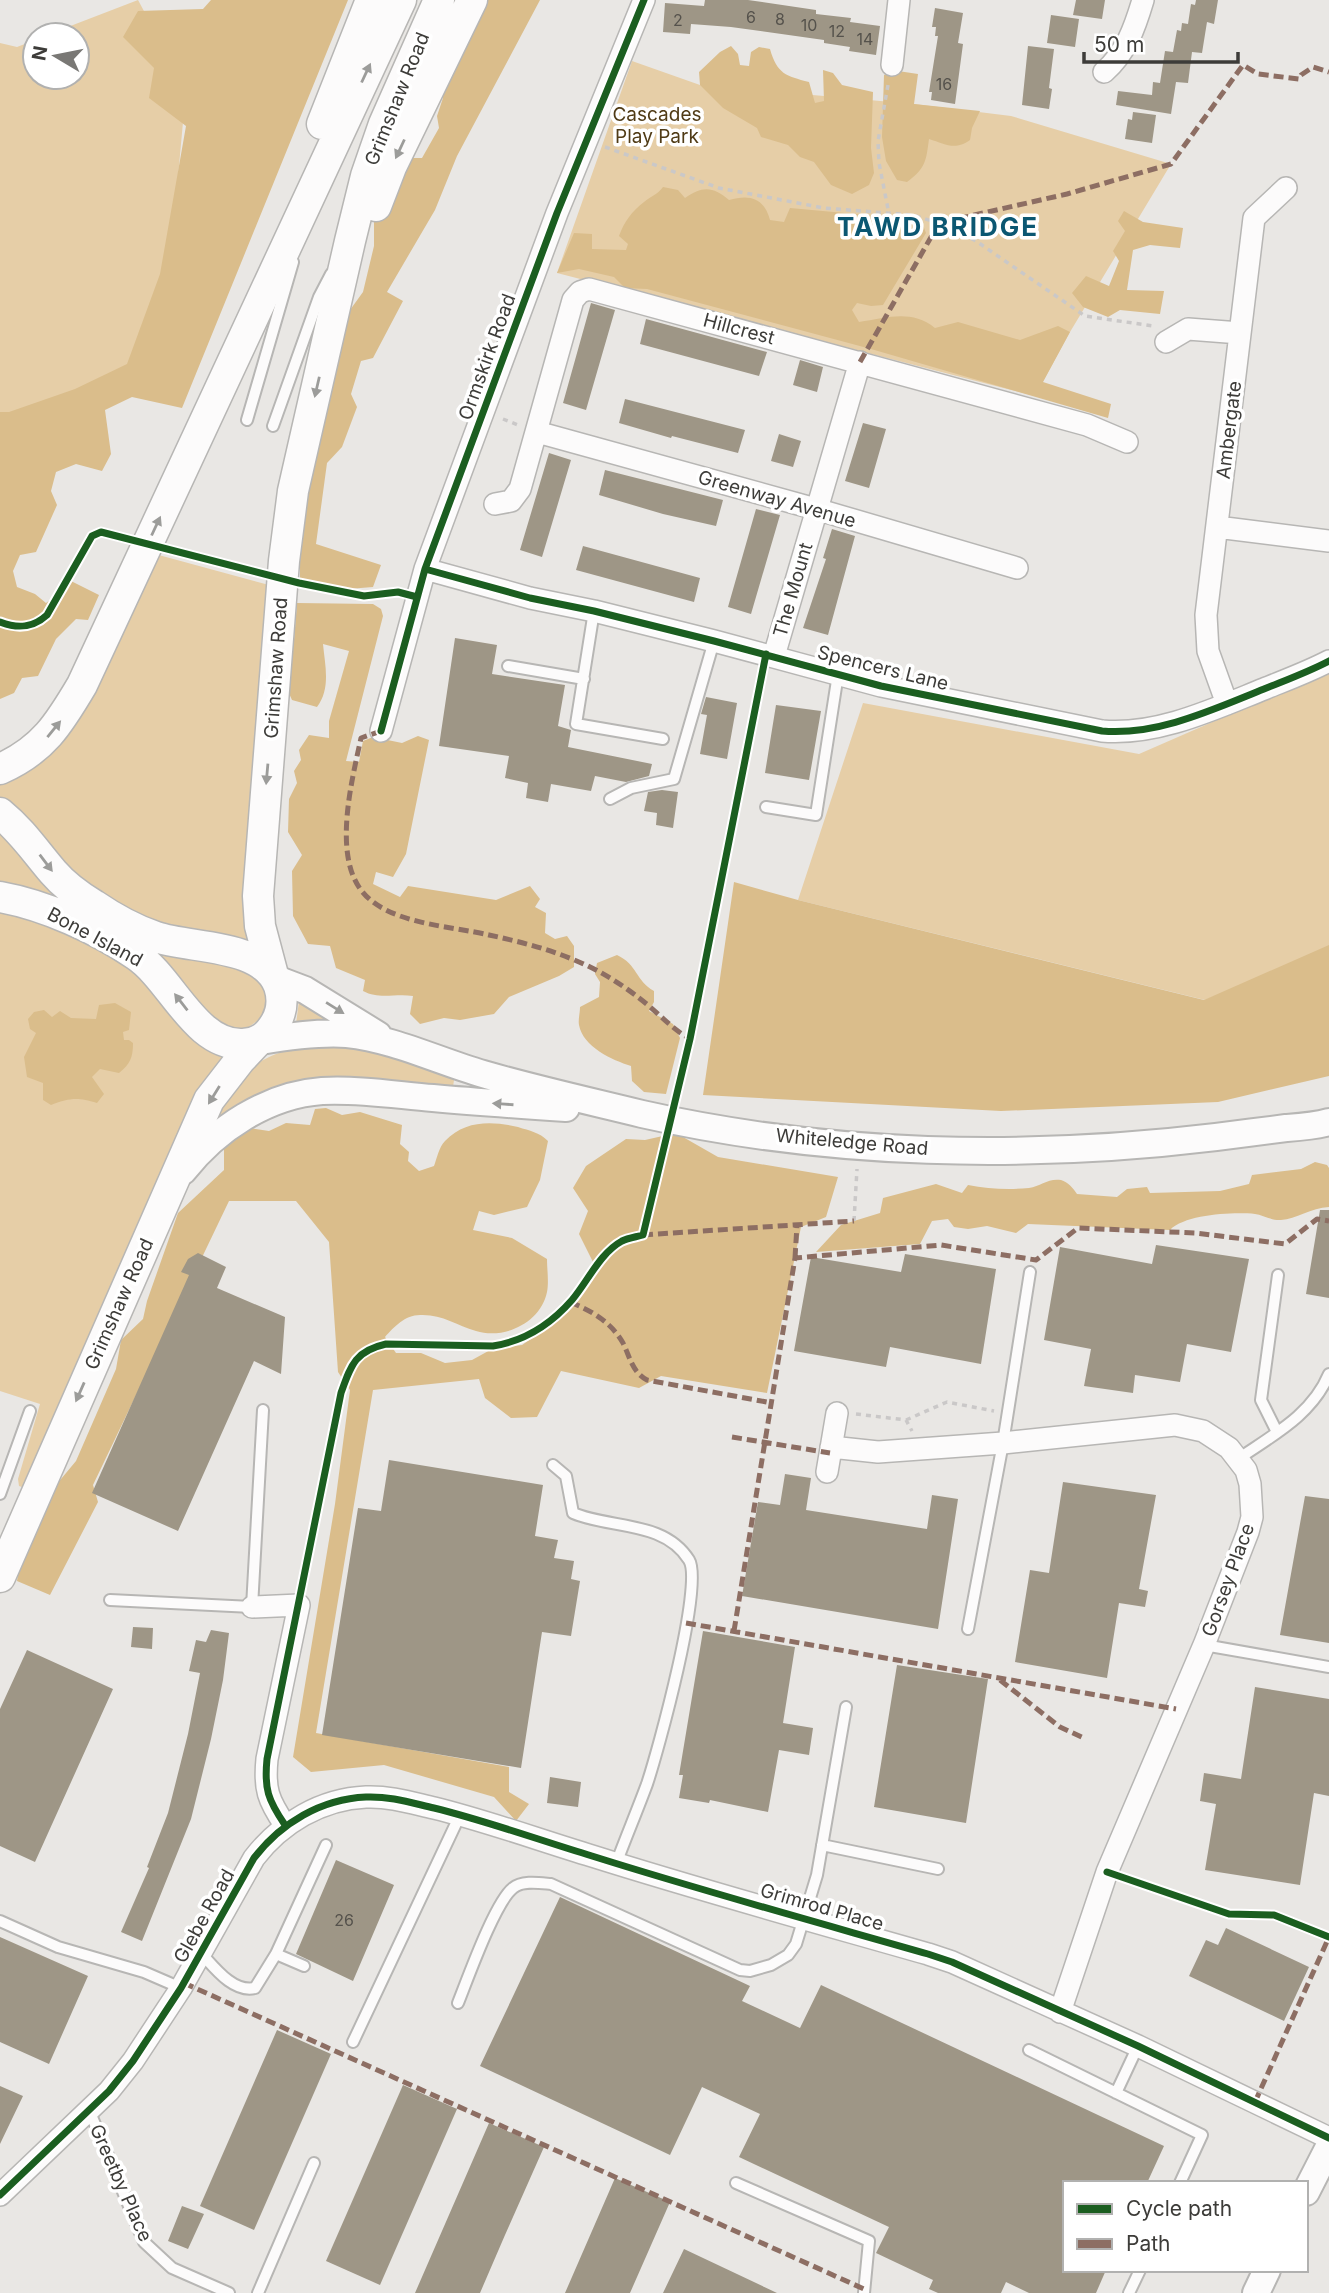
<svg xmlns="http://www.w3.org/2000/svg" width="1329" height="2293" font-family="Inter,sans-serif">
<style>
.green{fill:#e6cea7}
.forest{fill:#dabd8b}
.building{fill:#9e9686}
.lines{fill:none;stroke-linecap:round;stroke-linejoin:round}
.service-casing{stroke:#b7b6b4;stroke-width:14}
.minor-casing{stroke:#b7b6b4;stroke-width:24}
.tertiary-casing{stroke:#b7b6b4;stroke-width:30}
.secondary-casing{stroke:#b7b6b4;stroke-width:33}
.path{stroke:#cac8c8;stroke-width:3.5;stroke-dasharray:5 5;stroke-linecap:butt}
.service{stroke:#fcfbfb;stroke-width:10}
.minor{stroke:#fcfbfb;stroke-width:21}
.tertiary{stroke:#fcfbfb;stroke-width:26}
.secondary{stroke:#fcfbfb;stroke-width:30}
.quiet{stroke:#8d6e63;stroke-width:5;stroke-dasharray:10 5;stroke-linecap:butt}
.cycleway-casing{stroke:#fff;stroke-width:11}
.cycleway{stroke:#1b5e20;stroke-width:7}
.oneway{fill:#9c9c9a}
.labels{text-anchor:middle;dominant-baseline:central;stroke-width:7;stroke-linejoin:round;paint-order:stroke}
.number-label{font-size:16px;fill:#55524c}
.street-label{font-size:19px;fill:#3d3c39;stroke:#fff}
.park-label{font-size:19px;fill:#503b16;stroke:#fff}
.district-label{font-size:26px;font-weight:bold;letter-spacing:2px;fill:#0b5772;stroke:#fff}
</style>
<rect width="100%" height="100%" fill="#e9e7e4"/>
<path class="green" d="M138,0L186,89L169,276L132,367L90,392L0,417V43L17,47L35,40V77H77V35H47Z
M632,61L700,85L914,104L1011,116L1171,164L1070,332L1035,396L557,273Z
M155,554L269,585L250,944L161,927L100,898L0,801V781L17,773Z
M1329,671V948L1205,1000L798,900L863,703L1139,754Z
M0,829L66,901L0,886Z
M0,908L37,916L128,964L225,1057L25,1488L19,1486L18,1479L40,1404L0,1391Z
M147,945L208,957L257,976L267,995L266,1007L261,1018L246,1029L239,1031L215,1023Z
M299,1001L336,1021L296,1024Z
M331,1042L377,1051L445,1075L454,1080L453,1087L346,1082L219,1118L216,1116C225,1102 234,1087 245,1075C265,1051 302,1046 331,1042Z"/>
<path class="forest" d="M211,0H348L182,408L132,397L105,410L111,454L102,471L76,464L56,472L51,491L57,505L36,552L20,555L13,571L17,587L35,594L46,603L61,592L71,581L99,595L88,620L76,619L56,639L38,676L22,678L14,693L0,699V412H9L75,389L127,364L160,274L186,126L149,98L154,68L123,37L138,11L203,9Z
M483,0H540L457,156L435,210L387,292L403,301L373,358L361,361L351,394L357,407L342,447L327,463L316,544L381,565L373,587L348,589L300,578V554L289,543L338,316L350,310L363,292L374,246V219L409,158H422L439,128L437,116L443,98L441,80Z
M731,46L738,54L740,65L749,66L751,52L759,47L770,49C777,74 786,76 809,82L815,103L824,101L823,70L833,73L842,85L873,92L871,148L874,173L869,185L852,194L831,185L814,162L800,157L788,145L761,137L757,128L723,108L700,85L699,72L720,52Z
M898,71L918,74L914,104L980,111L972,128L970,140C955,151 945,144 929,139C926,161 926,168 907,182L897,180L886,161L882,137L884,75Z
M663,187L678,190L685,198C702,186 713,186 729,200C750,194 764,198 770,220L784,222L790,208L921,220L926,233L883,305L871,306L857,303L852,310L859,322C887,318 911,309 935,328L958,322L1020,340L1058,326L1070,332L1043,382L1111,404L1108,418L871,349L647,289L625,288L614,277L579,269L557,273L574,233L592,234V249L626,250L628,244L619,236C624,222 632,211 644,202C651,196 657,195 663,187Z
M1124,211L1143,222L1183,228L1180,248L1150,245L1133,250L1127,290L1164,291L1160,314L1120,310L1108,317L1083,307L1072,293L1086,276L1109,286L1119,261L1113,251L1125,231L1118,221Z
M297,603L373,604L381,609L383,616L346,761L359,762L363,741L373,737L402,743L418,736L429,740L406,854L393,877L376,872L373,884L400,897L408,886L496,900L530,886L540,899L535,907L546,913L545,933L555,939L567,936L574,946V967L559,976L509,997L494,1014L460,1020L444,1018L420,1024L410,1014L413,996C395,993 380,1000 363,991L365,980L336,968L330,946L308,944L293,916L292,871L302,855L288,832L289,799L297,783L294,771L301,760L299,750L309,735L329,738V721L349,651L323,644C325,666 331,688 317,707L292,700L288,691L292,663L285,658L287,644L294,640Z
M734,882L798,900L1204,1000L1329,945V1076L1218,1102L1001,1111L703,1095Z
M617,955C638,965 635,980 654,991V1002L649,1011L673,1024L680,1038L666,1094L644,1092L632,1081L631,1066C612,1060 583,1047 579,1025C578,1020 580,1013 580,1007L599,997L600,982L595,974L597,963Z
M115,1003L131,1012L129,1030L123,1032L124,1040H129L133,1043C133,1058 130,1064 119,1073L100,1069L92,1077L104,1094L97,1103C77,1097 70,1098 51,1105L43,1100V1083L27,1077L24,1057L36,1033L30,1029L28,1019L34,1012L44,1010L52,1017L60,1011L71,1018L96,1019L99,1005Z
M326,1108L342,1115L360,1112L402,1125L400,1144L409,1152L408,1161L419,1171L434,1166C437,1158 439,1147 445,1141C465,1120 492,1121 518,1127C530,1131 539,1132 548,1141L540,1180L527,1207L494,1215L479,1211L473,1230L512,1238L547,1259C547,1269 549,1282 547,1292C541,1322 505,1340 476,1331C456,1325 442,1314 420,1315C405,1315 394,1327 385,1337L396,1353H421L445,1363L472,1360L492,1349L522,1345L544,1330L568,1309L588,1284L593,1262L579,1234L588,1211L573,1188L586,1166L626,1139L645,1140L676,1133L718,1157L838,1177L826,1217L801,1227L767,1393L661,1376L639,1388L561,1371L537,1417L511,1418L485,1398L479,1379L373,1390L316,1733L509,1767V1792L529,1804L516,1821L494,1797L384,1765L311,1772L293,1757L335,1504L350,1390L338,1372L329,1242L296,1201H229L93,1485L98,1502L50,1595L17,1581L20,1562L56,1485L76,1461L116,1369L121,1340L143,1319L147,1301L178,1213L224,1170V1149L233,1136L250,1128L269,1131L286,1123L310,1125L315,1109Z
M1315,1162L1327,1165L1329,1168V1207C1311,1208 1296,1219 1281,1220C1273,1221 1263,1215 1255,1214C1233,1212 1186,1214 1170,1230L1028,1224L1016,1233L987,1226L968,1229L954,1227L948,1219L932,1221L920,1244L816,1252L841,1225L880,1213L883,1198L936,1184L962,1193L968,1185C988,1189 1009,1190 1029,1188C1041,1186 1048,1178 1061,1180C1068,1182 1073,1188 1077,1194L1117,1197L1127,1189L1147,1187L1150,1193L1220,1191L1249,1184L1252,1175L1301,1169Z"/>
<path class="building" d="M705,0H748L816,10V14L851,18L850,22L880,26L876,55L849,51L850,47L824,43V40L731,27L691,24L690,34L663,32L665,3L704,6Z
M1076,0H1105L1102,19L1073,15Z
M1196,0H1218L1214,24L1207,22L1202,53L1192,52L1188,83L1176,82L1171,114L1116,105L1118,91L1152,95L1153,82L1160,83L1165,51L1173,52L1177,30L1181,31L1182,23L1188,24L1191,4L1195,5Z
M935,8L963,13L958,43L963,44L955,104L931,100L932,92H929L938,36H935L936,27H932Z
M1051,15L1079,19L1075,47L1047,43Z
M1028,46L1054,49L1049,88L1052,89L1049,109L1022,105Z
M1133,112L1156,115L1152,143L1125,139L1128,119L1132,120Z
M591,303L615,310L586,410L563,403Z
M646,319L767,352L759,376L640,344Z
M800,360L823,367L817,392L793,385Z
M625,399L745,430L738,453L672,436L671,438L619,423Z
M863,423L886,429L869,488L845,481Z
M779,434L801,441L793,467L771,461Z
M549,453L571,460L542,557L520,550Z
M605,470L723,500L716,526L663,514L599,495Z
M756,509L780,515L751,614L728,607Z
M832,529L855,536L828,635L803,628L826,559L823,558Z
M583,546L700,578L694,602L576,570Z
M455,638L497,645L492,674L565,685L558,726L571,730L568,747L652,764L649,776L626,782L595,776L591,791L551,784L548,802L526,798L528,783L505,778L509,756L439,746Z
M706,697L737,703L727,759L700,754L707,715L701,714Z
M776,705L821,711L809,780L765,773Z
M662,790L678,792L673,828L656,825L657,813L644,811L648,792Z
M1320,1210H1329V1298L1306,1294Z
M1156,1245L1249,1259L1231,1352L1187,1344L1180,1382L1135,1375L1133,1393L1084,1386L1091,1349L1044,1340L1060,1247L1152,1264Z
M198,1253L226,1267L217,1288L285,1317L281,1374L254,1361L178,1531L92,1493L189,1275L181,1272L188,1259Z
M905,1254L996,1269L981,1364L890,1347L886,1367L794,1351L811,1257L901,1272Z
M389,1460L543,1485L535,1536L558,1540L554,1558L574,1561L571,1579L580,1581L571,1636L542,1632L521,1768L322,1735L358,1508L381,1511Z
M785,1474L811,1478L806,1510L927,1529L932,1495L958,1499L938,1629L742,1596L758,1502L780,1505Z
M1063,1482L1156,1495L1139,1589L1148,1591L1145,1607L1119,1603L1107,1678L1015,1662L1030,1570L1049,1573Z
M1305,1496L1329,1499V1643L1280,1635Z
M133,1627L153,1628L152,1649L131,1647Z
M211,1630L229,1633L223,1680L211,1739L191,1819L142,1941L121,1932L149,1868L147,1867L168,1813L188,1734L200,1673L189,1671L196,1640L206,1642Z
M703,1631L795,1647L783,1723L813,1728L809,1755L779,1750L768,1812L710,1800L709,1803L679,1798L683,1775H679Z
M27,1650L113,1689L35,1862L0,1846V1709Z
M897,1665L988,1679L966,1823L874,1807Z
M1255,1687L1329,1699V1796L1314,1793L1300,1885L1205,1870L1216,1804L1200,1801L1204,1773L1241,1779Z
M550,1777L581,1782L578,1807L547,1803Z
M336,1860L394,1885L353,1981L296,1954Z
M560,1897L750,1986L742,2001L800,2028L821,1985L1164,2146L1147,2183H1065V2270H1106L1096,2293H1029L1006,2282L1001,2293H938L929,2289L933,2280L876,2253L889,2227L739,2157L760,2114L702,2087L670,2155L480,2066Z
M1226,1928L1309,1967L1284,2021L1189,1976L1206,1940L1218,1945Z
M0,1937L88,1976L49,2064L0,2042Z
M277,2030L331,2054L254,2230L200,2206Z
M403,2085L457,2109L380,2285L326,2261Z
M0,2086L23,2096L0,2144Z
M489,2123L544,2147L505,2235L480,2293H415Z
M615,2178L670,2202L630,2293H565Z
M182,2206L204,2214L188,2249L168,2241Z
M684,2249L777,2293H663Z"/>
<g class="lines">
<defs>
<path id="service" d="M247,420L293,262
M273,426L319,297L331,274
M594,611L576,724L663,739
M508,666L584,679
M610,799L631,788L674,779L714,641
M766,807L816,815L838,674
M1277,1432L1261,1400L1278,1275
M1238,1459C1273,1435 1312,1415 1329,1374
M553,1465L566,1476L573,1513C610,1529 664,1520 689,1560C704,1584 658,1751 647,1784C637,1811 626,1837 616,1864
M0,1494L30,1411
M110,1600L252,1607L263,1410
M968,1629L1003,1443L1030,1272
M1204,1645L1329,1667
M822,1845L938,1869
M0,1921L58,1947L144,1972L181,1988
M201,1953C214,1967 233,1993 255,1988L276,1954L304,1966
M276,1954L326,1845
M458,2003C468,1978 495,1902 513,1888C522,1880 540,1883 551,1884L740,1970L750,1971L771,1965L788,1955L796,1944L817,1875L846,1707
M353,2042L460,1815
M1029,2050L1202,2135L1180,2183
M1116,2093L1138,2046
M89,2110L144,2242L172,2268L229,2293
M736,2183L869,2241L864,2293
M258,2293L314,2163
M1129,2293L1140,2270"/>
<path id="minor" d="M892,65L899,0
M1104,72C1126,53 1135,27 1143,0
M1166,342L1188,329L1240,333
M537,432L816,509L1017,568
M495,504L511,501L520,489L573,300L580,292L589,289L1087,425L1127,442
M1217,527L1329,541
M425,569L530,598L594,611L714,641L881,686L1102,731C1157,736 1214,709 1264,689C1286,680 1308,672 1329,661
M774,656L860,362
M1227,704L1208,651L1206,615L1254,218L1286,188
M381,731L425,569L557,213L644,0
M831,1447L878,1452L1003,1443L1175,1425L1203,1431L1229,1448L1246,1470L1250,1484L1252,1517L1248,1532L1204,1645L1107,1872L1060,2012
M827,1472L837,1413
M252,1607L299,1605L267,1759C264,1789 268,1800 285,1825
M0,2195L109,2091L133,2061L181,1988L254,1858C281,1823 321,1799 366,1797C390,1796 412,1803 434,1808C487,1821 539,1840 592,1856C703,1891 816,1922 928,1954L952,1962L1138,2046L1329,2138"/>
<path id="tertiary" d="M276,979L305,990L378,1035
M261,1041C290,1036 318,1032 347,1034C394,1039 438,1061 483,1074C535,1089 589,1101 642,1114C828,1156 1026,1160 1216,1137C1239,1134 1263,1131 1286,1128C1300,1127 1315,1126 1329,1122
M183,1171C216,1129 267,1095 322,1091C359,1089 396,1095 433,1098C477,1102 521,1105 566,1108
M1306,2192L1329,2147
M1256,2293L1267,2270"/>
<path id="secondary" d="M322,124L371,0
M376,206L391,167L472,0
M0,769C43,750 59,724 82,685L401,0
M0,813C22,831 35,851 53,872C65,886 79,896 94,905C113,918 135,930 156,937C191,949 263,943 279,986C283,998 282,1011 276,1022C268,1036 259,1043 243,1044C195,1046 172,979 136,955C98,929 45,905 0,897
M273,975L260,926L258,896L284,561L293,491L350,241L366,176L384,124L439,0
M0,1577L209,1100L240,1060L257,1042"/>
</defs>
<use href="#service" class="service-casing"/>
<use href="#minor" class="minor-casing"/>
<use href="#tertiary" class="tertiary-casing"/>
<use href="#secondary" class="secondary-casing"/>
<path class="path" d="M888,85L878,141L879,163L889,214
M605,147L719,188L824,208L912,215L939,223L976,241L1085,316L1153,326
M503,419L518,425
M854,1221L857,1169
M856,1414L906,1420L912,1431
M906,1420L947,1402L994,1411"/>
<use href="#service" class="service"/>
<use href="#minor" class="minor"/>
<use href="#tertiary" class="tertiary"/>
<use href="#secondary" class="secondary"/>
<path class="quiet" d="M860,362L939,223L1067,194L1171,164L1243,65L1258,74L1299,79L1301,75L1313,67L1329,72
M381,731L361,738C352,780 333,853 361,890C386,924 451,926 489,935C517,941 545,948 572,959C600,970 625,986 649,1006C663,1018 674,1030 690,1039
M643,1235L854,1221
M795,1258L797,1225
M570,1302C592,1311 611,1322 623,1343C630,1357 632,1372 647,1380L772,1403
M732,1437L830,1453
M686,1623L1176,1709
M734,1631L795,1258L941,1245L1036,1260L1078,1228L1195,1233L1285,1244L1317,1219L1329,1221
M1000,1680L1060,1727L1086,1739
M184,1983L864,2289
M1255,2102L1329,1937"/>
<defs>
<path id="cycleway" d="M425,569L530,598L594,611L714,641L881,686L1102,731C1157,736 1214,709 1264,689C1286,680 1308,672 1329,661
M0,622C18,629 33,628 47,615L92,536L101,532L299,583L364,596L398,592L417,597
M381,731L425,569L557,213L644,0
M285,1825C268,1800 264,1789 267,1759L341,1393C351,1365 355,1351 386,1344L493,1346C525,1341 551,1324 572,1300C588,1281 600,1253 622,1241C628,1238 636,1237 643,1235L690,1039L766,654
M1107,1872L1229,1914L1274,1915L1329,1937
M0,2195L109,2091L133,2061L181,1988L254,1858C281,1823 321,1799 366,1797C390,1796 412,1803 434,1808C487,1821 539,1840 592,1856C703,1891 816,1922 928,1954L952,1962L1138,2046L1329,2138"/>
</defs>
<use href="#cycleway" class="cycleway-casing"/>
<use href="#cycleway" class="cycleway"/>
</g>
<defs><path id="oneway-solid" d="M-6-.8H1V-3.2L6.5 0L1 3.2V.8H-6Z" transform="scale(1.75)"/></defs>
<g class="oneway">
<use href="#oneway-solid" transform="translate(366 73) rotate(-65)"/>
<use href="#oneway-solid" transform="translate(400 149) rotate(115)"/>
<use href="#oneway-solid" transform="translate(317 387) rotate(103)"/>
<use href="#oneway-solid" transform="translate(156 526) rotate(-65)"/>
<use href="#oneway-solid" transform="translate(54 729) rotate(-51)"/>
<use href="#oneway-solid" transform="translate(267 774) rotate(95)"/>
<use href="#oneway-solid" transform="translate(46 863) rotate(53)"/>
<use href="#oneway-solid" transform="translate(181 1002) rotate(-128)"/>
<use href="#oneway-solid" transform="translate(335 1008) rotate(32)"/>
<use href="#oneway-solid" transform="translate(214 1095) rotate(122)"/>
<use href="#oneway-solid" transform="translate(503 1104) rotate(-176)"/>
<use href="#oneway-solid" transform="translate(80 1392) rotate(114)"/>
</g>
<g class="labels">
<g class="number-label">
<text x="751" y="17">6</text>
<text x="780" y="19">8</text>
<text x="678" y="20">2</text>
<text x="809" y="25">10</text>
<text x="837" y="31">12</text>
<text x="865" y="39">14</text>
<text x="944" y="84">16</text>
<text x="344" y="1920">26</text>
</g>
<g class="street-label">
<text transform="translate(397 99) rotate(-68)">Grimshaw Road</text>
<text transform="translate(739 329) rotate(15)">Hillcrest</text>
<text transform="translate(487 357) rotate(-70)">Ormskirk Road</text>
<text transform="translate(1229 430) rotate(-83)">Ambergate</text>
<text transform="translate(777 499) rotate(16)">Greenway Avenue</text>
<text transform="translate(793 590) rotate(-74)">The Mount</text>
<text transform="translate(276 668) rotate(-86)">Grimshaw Road</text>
<text transform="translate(883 668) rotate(14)">Spencers Lane</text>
<text transform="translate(95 937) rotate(28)">Bone Island</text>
<text transform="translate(852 1142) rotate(5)">Whiteledge Road</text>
<text transform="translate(119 1304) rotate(-66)">Grimshaw Road</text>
<text transform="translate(1228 1580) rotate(-70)">Gorsey Place</text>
<text transform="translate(822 1907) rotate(16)">Grimrod Place</text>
<text transform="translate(204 1916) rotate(-61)">Glebe Road</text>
<text transform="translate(121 2183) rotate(66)">Greetby Place</text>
</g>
<g class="park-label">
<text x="657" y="114">Cascades<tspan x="657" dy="22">Play Park</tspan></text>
</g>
<g class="district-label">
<text x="938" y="226">TAWD BRIDGE</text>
</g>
</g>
<rect x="1063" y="2181" width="245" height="91" fill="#ffffff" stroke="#b1b1b0" stroke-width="2"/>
<rect x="1077" y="2204" width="35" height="10" fill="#1b5e20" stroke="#b1b1b0" stroke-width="2"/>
<text x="1126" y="2216" font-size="21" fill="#3d3c39">Cycle path</text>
<rect x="1077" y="2239" width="35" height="10" fill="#8d6e63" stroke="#b1b1b0" stroke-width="2"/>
<text x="1126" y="2251" font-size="21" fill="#3d3c39">Path</text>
<g transform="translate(56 56) rotate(280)"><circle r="33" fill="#ffffff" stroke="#b1b1b0" stroke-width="2"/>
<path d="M0-5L12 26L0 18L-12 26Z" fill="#797875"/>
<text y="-10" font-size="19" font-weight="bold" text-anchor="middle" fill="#3d3c39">N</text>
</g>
<path d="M1084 52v10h154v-10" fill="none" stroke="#3d3c39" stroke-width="3.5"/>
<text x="1094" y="52" font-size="21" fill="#3d3c39" stroke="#ffffff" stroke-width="5" paint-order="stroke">50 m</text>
</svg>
